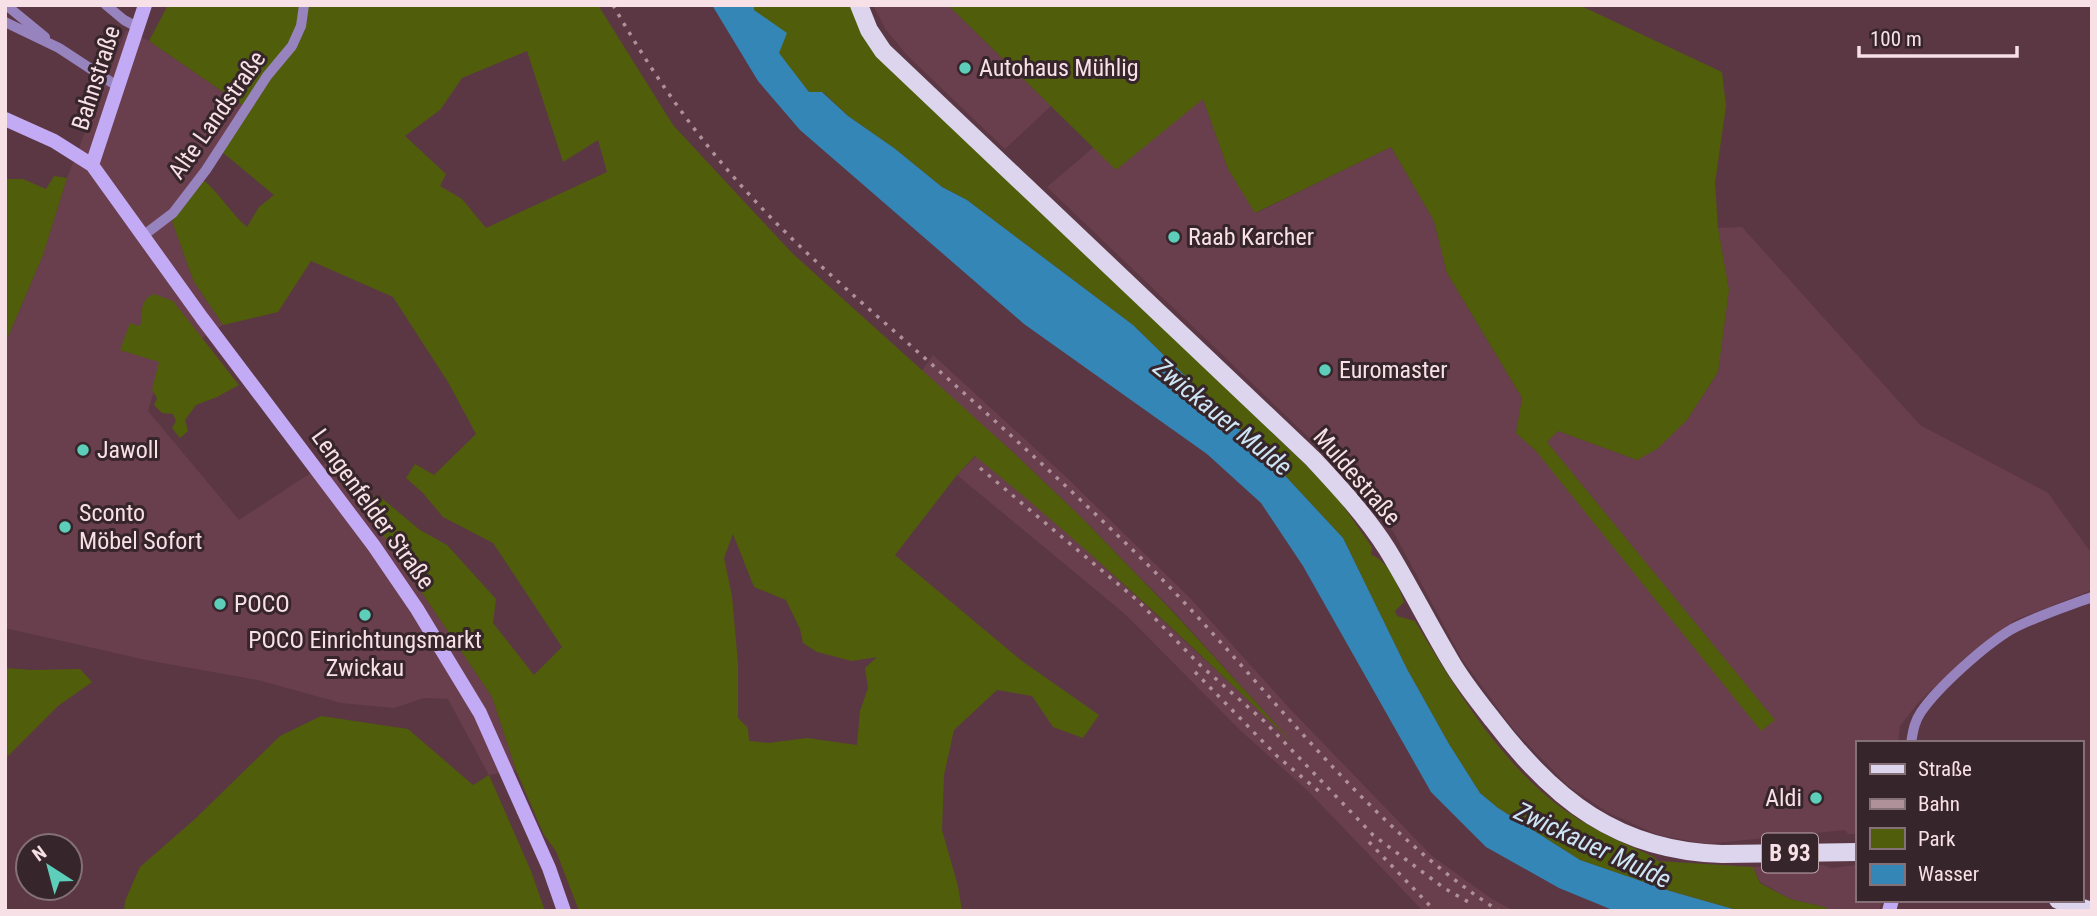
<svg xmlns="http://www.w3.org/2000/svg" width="2097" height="916" font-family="'Roboto Condensed',sans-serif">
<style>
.built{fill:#6a3f4d}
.green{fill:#505d0b;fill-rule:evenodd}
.water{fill:#3486b7}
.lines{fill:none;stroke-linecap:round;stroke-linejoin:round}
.street{stroke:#9783be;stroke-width:10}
.secondary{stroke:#c3aaf4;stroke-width:14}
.primary{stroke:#dcd5ed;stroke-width:18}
.rail{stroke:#af919a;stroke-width:3.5;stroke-dasharray:3.5 7;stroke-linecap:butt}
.poi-dot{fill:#5dceb9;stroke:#36252a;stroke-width:2.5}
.labels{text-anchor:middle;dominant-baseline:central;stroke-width:6;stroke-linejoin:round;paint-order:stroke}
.shield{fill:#36252a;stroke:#bea8ae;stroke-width:2}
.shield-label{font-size:23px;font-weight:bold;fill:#f8e0e7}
.poi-label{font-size:24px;fill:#f8e0e7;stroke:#36252a;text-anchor:start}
.street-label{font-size:24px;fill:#f8e0e7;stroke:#36252a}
.water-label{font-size:26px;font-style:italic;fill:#cee5f5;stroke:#36252a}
</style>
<rect width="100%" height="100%" fill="#5b3743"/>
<path class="built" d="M873,5H948L1051,106L1005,149L907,55L886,30Z
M126,30L149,41L248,109L222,152L172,221L193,280L223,325L162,363L148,411L239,520L329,461L361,502L492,697L516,770L489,775L448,699L424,698L394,708L341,703L258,680L146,660L5,628V344L43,255L67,178Z
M1203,99L1228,169L1256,213L1391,147L1434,221L1447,273L1522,398L1516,433L1536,451L1775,721L1547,442L1558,431L1637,460L1687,420L1718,372L1729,290L1718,228L1742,227L1920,425L2048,493L2092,554V590L2015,620L1966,657L1917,704L1900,726L1898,743H1857V834H1848L1845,830L1706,844L1658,835L1607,812L1567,785L1514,730L1462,659L1393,531L1349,476L1047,187L1094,147L1105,157Z
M933,355L1065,476L1190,598L1291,710L1432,856L1492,899L1514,911H1423L1307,790L1242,732L1125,614L957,475L976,456L1056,522L1283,732L1175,613L1082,518L1015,454L921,372Z
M1823,865L1831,868L1857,865V900H1882L1879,911H1831L1825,907L1790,899L1760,882L1753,867Z"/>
<path class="green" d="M168,5H598L673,125L792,253L1015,454L1082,518L1174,613L1293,743C1190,644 1086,546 975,456L957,475L895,555L1022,661L1099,715L1083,738L1053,727L1032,696L997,690L954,730L944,775L942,830L958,886L962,911H579L556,851L544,835L516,770L492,697L361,502L378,495L420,530L447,545L496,599L493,623L534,675L562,647L493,543L443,517L422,492L406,478L415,464L434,475L476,434L448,382L393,297L311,261L278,312L223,325L193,280L172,221L202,179C220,193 230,213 247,227L259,207L274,195L222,152L248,109L149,41ZM527,51L563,162L598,140L607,172L486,228L462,199L440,186L446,174L405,136L440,110L462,78ZM733,534L754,587L786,600L800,629L803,643L817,652L852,661L877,657L865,668L868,688L860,711L857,745L807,738L768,743L749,741L748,728L738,718V664L732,596L724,558Z
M754,5H854L877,53L1305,464L1339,500L1372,547L1371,555C1389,561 1398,585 1404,602L1395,611L1397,616L1415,621C1454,686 1495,755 1555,803C1584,826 1621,842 1654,857L1658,861L1753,867L1760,883L1790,899L1825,907L1831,911H1740L1670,891L1580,860L1498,808L1480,793L1449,744L1407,669L1343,538L1264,453L1133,325L967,200L942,187L894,148L848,116L823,92H809L778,53L754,10Z
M948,5H1579L1722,72L1726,106L1715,183L1718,228L1729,290L1718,372L1687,420L1657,449L1637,460L1558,431L1547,442L1775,720L1761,731L1536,451L1516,433L1522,398L1447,273L1434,221L1391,147L1255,213L1228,169L1203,99L1116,170Z
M54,176L67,178L43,255L5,344V179H23L46,189Z
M154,294L173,301L239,385L217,397L196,405L185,420L188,431L180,438L172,428L176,421L173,414L162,413L154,405L157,398L152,390L159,362L120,350L130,323L138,326L142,323C141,311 141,299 154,294Z
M5,668L31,670L80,669L92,682L58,706L5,759Z
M321,716L408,729L473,785L489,775L531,871L545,911H124L125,901L140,867L196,818L280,736Z"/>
<path class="water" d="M712,5H754V10L787,33L779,53L809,92H822L848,116L894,148L942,187L967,200L1133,325L1264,453L1343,538L1407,669L1449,744L1480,793L1498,808L1580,860L1670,891L1740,911H1615L1559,888L1486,847L1431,792L1303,566L1261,503L1207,454L1024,324L800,130L758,81Z"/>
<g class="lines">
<path class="street" d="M6,5L45,37
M106,5L124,20L137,27
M5,22L59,48L117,86
M144,235L173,213L206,170L267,76L292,46L301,26L304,5
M1911,743C1913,732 1914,722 1921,712C1938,687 1985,645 2012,629C2037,616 2065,607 2092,597"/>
<path class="secondary" d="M5,119L54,141L92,165L202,318L374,546L417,609L480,713L549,868L564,911
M92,165L145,5
M1889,911L1892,900"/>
<path class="primary" d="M859,5L869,30L883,51L1313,459C1340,488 1366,516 1387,549C1409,585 1428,623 1450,660C1462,681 1478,701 1493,720C1554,800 1618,851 1722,854L1857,852
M2058,900L2092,911"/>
<path class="rail" d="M613,5C649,68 690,128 738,182C793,245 857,298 919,353C998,423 1075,493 1149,566C1264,681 1362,823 1499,911
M980,468L1137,600L1200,665L1264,721L1373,835L1444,888L1472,904
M1195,672L1277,756L1321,793
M1369,842L1435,911"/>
</g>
<g class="poi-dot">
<circle cx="965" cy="68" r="7"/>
<circle cx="1174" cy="237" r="7"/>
<circle cx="1325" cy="370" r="7"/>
<circle cx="83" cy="450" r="7"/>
<circle cx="65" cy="527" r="7"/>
<circle cx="220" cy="604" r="7"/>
<circle cx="365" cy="615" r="7"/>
<circle cx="1816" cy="798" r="7"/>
</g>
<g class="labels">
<rect class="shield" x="1762" y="833.5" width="56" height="39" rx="5"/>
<g class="shield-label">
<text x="1790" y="853">B 93</text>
</g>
<g class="poi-label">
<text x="979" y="68">Autohaus Mühlig</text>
<text x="1188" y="237">Raab Karcher</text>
<text x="1339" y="370">Euromaster</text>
<text x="97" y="450">Jawoll</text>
<text x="79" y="513">Sconto<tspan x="79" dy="28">Möbel Sofort</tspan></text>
<text x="234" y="604">POCO</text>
<text x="365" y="640" text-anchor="middle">POCO Einrichtungsmarkt<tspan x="365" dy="28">Zwickau</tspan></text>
<text x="1802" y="798" text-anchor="end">Aldi</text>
</g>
<g class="street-label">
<text transform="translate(96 78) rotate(-72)">Bahnstraße</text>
<text transform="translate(217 115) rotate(-55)">Alte Landstraße</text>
<text transform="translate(1357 477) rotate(49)">Muldestraße</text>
<text transform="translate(373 509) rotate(54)">Lengenfelder Straße</text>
</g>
<g class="water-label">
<text transform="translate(1223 417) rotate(39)">Zwickauer Mulde</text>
<text transform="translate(1593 845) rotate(25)">Zwickauer Mulde</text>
</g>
</g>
<rect width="2097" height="916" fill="none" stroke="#f8e0e7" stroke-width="14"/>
<rect x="1856" y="741" width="228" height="161" fill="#36252a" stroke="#847076" stroke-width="2"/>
<rect x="1870" y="764" width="35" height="10" fill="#dcd5ed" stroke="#847076" stroke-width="2"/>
<text x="1918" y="776" font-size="21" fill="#f8e0e7">Straße</text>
<rect x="1870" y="799" width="35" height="10" fill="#af919a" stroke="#847076" stroke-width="2"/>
<text x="1918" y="811" font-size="21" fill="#f8e0e7">Bahn</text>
<rect x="1870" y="828" width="35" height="21" fill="#505d0b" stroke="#847076" stroke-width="2"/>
<text x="1918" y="846" font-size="21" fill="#f8e0e7">Park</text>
<rect x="1870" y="864" width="35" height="21" fill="#3486b7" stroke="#847076" stroke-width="2"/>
<text x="1918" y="881" font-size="21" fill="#f8e0e7">Wasser</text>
<g transform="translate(49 867) rotate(324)"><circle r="33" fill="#36252a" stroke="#847076" stroke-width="2"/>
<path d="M0-5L12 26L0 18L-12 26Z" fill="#5dceb9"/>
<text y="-10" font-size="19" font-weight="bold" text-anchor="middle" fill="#f8e0e7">N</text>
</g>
<path d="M1859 46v10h158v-10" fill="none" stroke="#f8e0e7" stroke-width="3.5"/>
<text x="1870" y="46" font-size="21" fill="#f8e0e7" stroke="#36252a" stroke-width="5" paint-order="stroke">100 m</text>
</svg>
